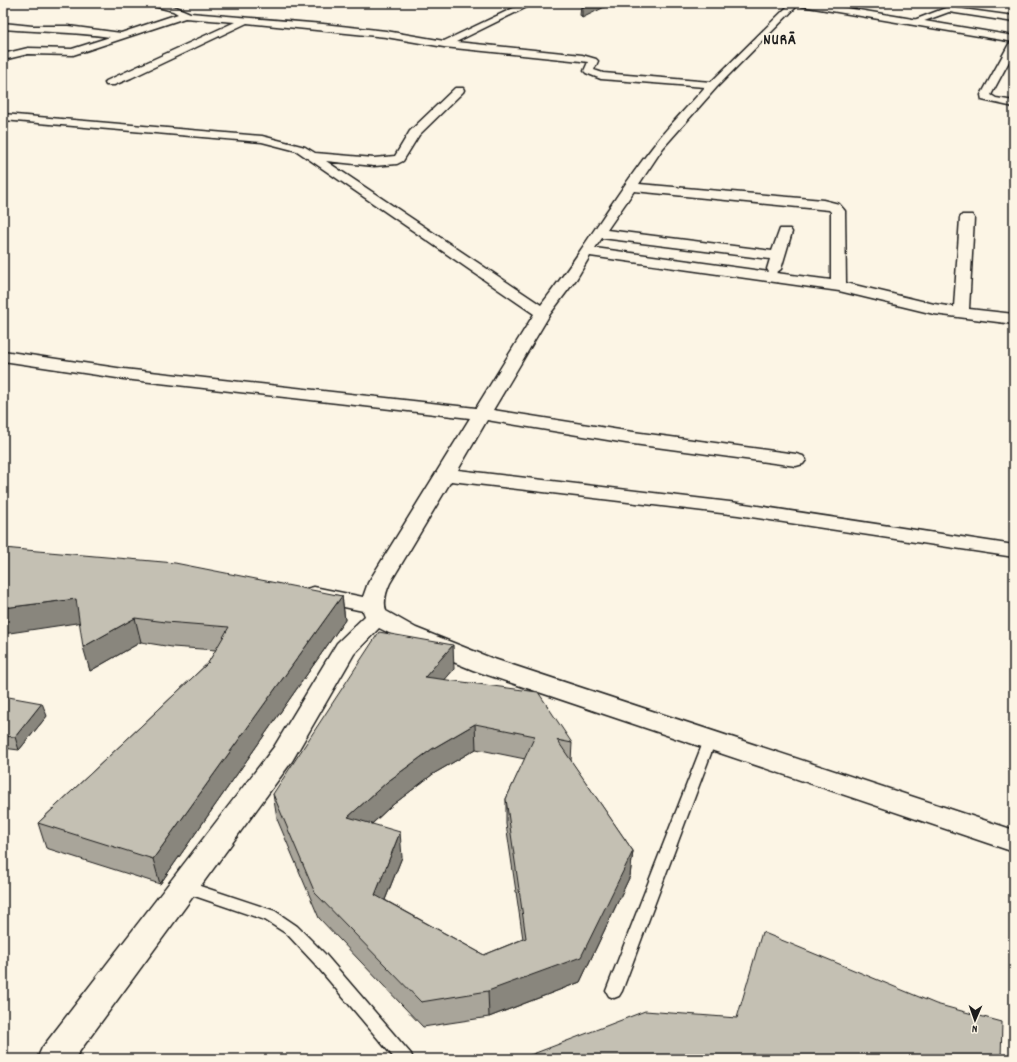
<svg xmlns="http://www.w3.org/2000/svg" width="1017" height="1062" font-family="Dekko,sans-serif">
<style>
.lines{fill:none;stroke-linecap:round;stroke-linejoin:round}
.service-casing{stroke:#1c1c1c;stroke-width:3}
.minor-casing{stroke:#1c1c1c;stroke-width:3}
.secondary-casing{stroke:#1c1c1c;stroke-width:3}
.service{fill:#fcf5e5;fill-rule:evenodd}
.minor{fill:#fcf5e5;fill-rule:evenodd}
.secondary{fill:#fcf5e5;fill-rule:evenodd}
.wall{fill:#a9a59a;stroke:#1c1c1c;fill-rule:evenodd}
.shaded-wall{fill:#89867d;stroke:#1c1c1c}
.building{fill:#c4c0b3;stroke:#1c1c1c;fill-rule:evenodd}
.labels{text-anchor:middle;dominant-baseline:central;stroke-width:3.5;stroke-linejoin:round;paint-order:stroke}
.far-district-label{font-size:15px;font-weight:bold;letter-spacing:1px;fill:#1c1c1c;stroke:#fcf5e5}
</style>
<rect width="100%" height="100%" fill="#fcf5e5"/>
<filter id="ink" filterUnits="userSpaceOnUse"><feTurbulence type="fractalNoise" baseFrequency=".025" numOctaves="2"/><feDisplacementMap in="SourceGraphic" scale="8" xChannelSelector="R" yChannelSelector="G"/><feConvolveMatrix kernelMatrix="1 2 1 2 8 2 1 2 1" color-interpolation-filters="sRGB"/></filter>
<g filter="url(#ink)">
<g class="lines">
<defs>
<path id="service" d="M710,735L714,737L716,740L622,991L619,996L614,998L609,996L606,991L704,740L706,737Z
M185,881L275,911L297,926L325,954L411,1054L413,1059H395L315,964L287,934L265,920L180,891L178,887L180,883Z"/>
<path id="minor" d="M142,3H158L176,7L190,13L323,24L386,31L444,41L524,3H535L456,42L582,55L596,59L598,61L594,70L603,73L711,82L791,3H800L717,87L663,148L639,184L823,200L839,204L845,211L846,283L934,304L954,307L960,218L962,215H972L974,218L969,309L1014,314V324L934,314L839,291L590,256L577,278L550,314L493,410L626,431L796,454L803,456L806,460L803,464L796,466L626,443L487,420L458,470L738,503L1014,545V557L738,515L451,481L390,583C386,592 383,601 386,611L416,628L491,658L1014,830V852L473,670L417,647L379,628L354,654L292,761L74,1059H37L42,1048L274,747L337,643L365,616L363,611L306,599L303,594L306,589L314,587L363,597L368,583L470,418L124,379L3,361V351L124,369L476,408L534,314L297,151L262,142L3,120V114L262,136L305,147L315,153L374,158L395,156L410,131L455,88H463L464,90L463,92L419,135L403,161L397,164L374,166L326,161L541,305C582,253 614,196 655,144C670,124 689,106 705,87L601,79L586,73L584,71L588,62L581,61L444,47L386,37L247,23L131,78L114,85H106L105,83L106,81L235,22L185,18L73,55L28,54L3,60V54L28,48L72,49L110,37C74,32 39,32 3,29V23L32,26H68L121,33L178,14L173,11ZM634,191L829,210L831,212V280L776,273L781,269L792,232L790,229H780L772,251L607,230ZM602,238L770,259L767,269L769,272L595,248Z
M948,7L1014,16V22L949,12L916,24H910L909,22Z
M1014,41V52L991,95L996,98L1014,101V107L982,100L981,95L1009,44Z"/>
<path id="secondary" d="M798,3H817L1014,36V42L802,6Z"/>
</defs>
<use href="#service" class="service-casing"/>
<use href="#minor" class="minor-casing"/>
<use href="#secondary" class="secondary-casing"/>
<use href="#service" class="service"/>
<use href="#minor" class="minor"/>
<use href="#secondary" class="secondary"/>
</g>
<path class="wall" d="M584,3L582,18L580,15L581,6Z
M3,548L342,596L345,620L160,884L46,848L38,823L208,663L216,650L172,647L141,642L90,671L80,623Z
M454,669L444,680L572,743L571,761L633,851L630,876L580,982L489,1017L423,1027L319,918L277,819L273,794ZM476,749L525,759L506,799V824L523,939L484,955L385,900L402,857L372,824L390,807L433,774Z
M3,696L47,716L19,750L3,748Z"/>
<path class="shaded-wall" d="M594,3H613L582,18V8Z
M342,596L345,620L160,884L153,859Z
M76,599L83,622L3,634V608Z
M135,618L141,642L90,671L83,647Z
M453,645L454,669L426,702L425,677Z
M42,703L47,716L19,750L15,737Z
M475,724L476,749L433,774L390,807L351,843L348,817L387,782L432,749Z
M400,832L402,857L377,920L375,895Z
M633,851L630,876L580,982L489,1017L488,991Z"/>
<path class="building" d="M584,3H594L582,8L581,6Z
M3,548L175,563L342,596L153,859L38,823L208,663L229,627L166,622L135,618L83,647L76,599L3,608Z
M379,632L453,645L425,677L538,692L572,743L557,740L633,851L581,957L488,991L421,1002L315,893L273,794ZM475,724L535,736L506,799L526,938L484,955L375,895L400,832L348,817L387,782L432,749Z
M3,696L42,703L15,737L3,736Z
M762,932L936,1004L1002,1022L1001,1059H520L645,1011L737,1018Z"/>
</g>
<g class="labels">
<g class="far-district-label">
<text x="780" y="41">NURĀ</text>
</g>
</g>
<rect width="1017" height="1062" fill="none" stroke="#fcf5e5" stroke-width="16"/>
<rect x="8" y="8" width="1001" height="1046" fill="none" stroke="#1c1c1c" stroke-width="1.5" filter="url(#ink)"/>
<g transform="translate(975 1020) rotate(182)" stroke="#fcf5e5" stroke-width="3" paint-order="stroke">
<path d="M0-3L7 15L0 10L-7 15Z" fill="#1c1c1c"/>
<text y="-6" font-size="11" font-weight="bold" text-anchor="middle" fill="#1c1c1c">N</text>
</g>
</svg>
